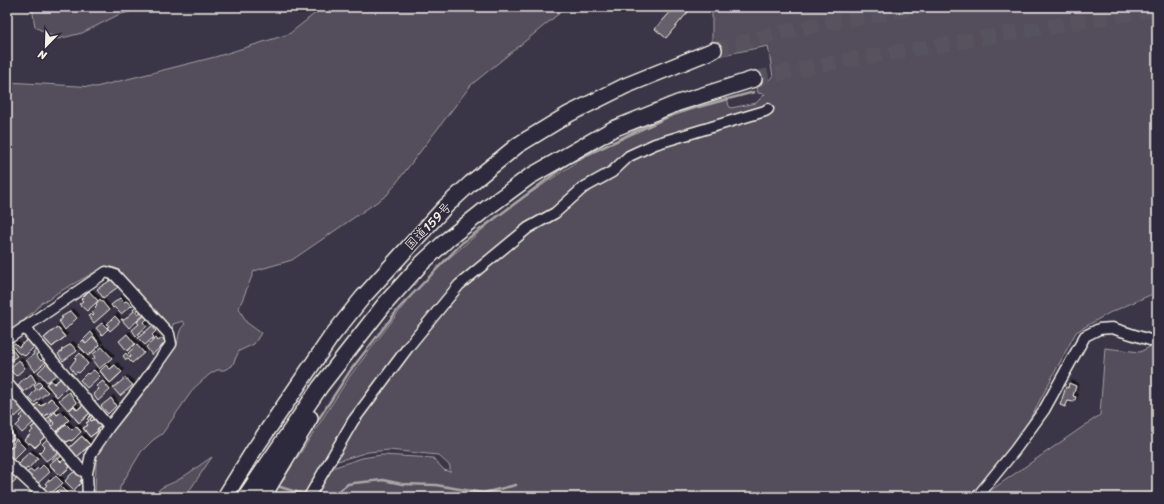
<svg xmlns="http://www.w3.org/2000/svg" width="1164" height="504" font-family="Sriracha,'Klee One',sans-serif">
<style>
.green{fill:#534e5c;stroke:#a4a0a2}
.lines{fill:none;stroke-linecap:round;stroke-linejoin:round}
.stream{stroke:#aaa6a7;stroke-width:2.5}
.building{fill:#65616c;stroke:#f4f1e8;filter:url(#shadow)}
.highway-tunnel{stroke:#57525f;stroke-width:15;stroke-dasharray:15 8;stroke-linecap:butt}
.minor-casing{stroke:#f4f1e8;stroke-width:13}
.highway-casing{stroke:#f4f1e8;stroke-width:18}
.minor{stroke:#2f2a3d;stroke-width:10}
.highway{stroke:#2f2a3d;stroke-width:15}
.labels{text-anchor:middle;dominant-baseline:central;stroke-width:3;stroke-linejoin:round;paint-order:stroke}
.street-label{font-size:13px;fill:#f4f1e8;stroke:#2f2a3d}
</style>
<defs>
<filter id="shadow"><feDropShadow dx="2.5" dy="-2.5" stdDeviation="0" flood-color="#0009"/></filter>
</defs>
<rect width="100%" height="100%" fill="#3b3647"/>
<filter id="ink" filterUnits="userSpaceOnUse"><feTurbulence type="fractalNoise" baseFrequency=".025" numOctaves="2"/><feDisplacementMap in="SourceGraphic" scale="8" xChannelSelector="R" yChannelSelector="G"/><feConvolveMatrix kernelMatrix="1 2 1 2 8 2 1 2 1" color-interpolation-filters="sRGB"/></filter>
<g filter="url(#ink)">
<path class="green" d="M32,7H148L118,15L82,33L58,39L35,27Z
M323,7H567L471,85L387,195L292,260L254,271L239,308L246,322L261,333L254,344L239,351L232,366L224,370H217L210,374L194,388L162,434L153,440L141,452L120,487L119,497H95L96,463L98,452L106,439L177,345C179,337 178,330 185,324L183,321L173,324L172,330L165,325L118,269L111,267L104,268L93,273L57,293L48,300L42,302L36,309L13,330C8,326 7,321 7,315L10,312L7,309V82L96,87L215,57L289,34Z
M712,7H1157V292L1109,313L1076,332L1023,432L970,497H313L329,469L362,458L382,455L433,458L444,470L450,472V466L438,455L389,450L368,452L331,463L353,427L398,365L450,301L492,261L533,229L574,199L605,179L637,154L756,116L764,114L770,109L768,106L764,108L706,123L628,154L614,166L579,188L560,205L536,221L476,268L448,295L397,355L365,400L305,497H272L350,376L411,296L448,259L504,211L584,157L643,126L727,98L729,106L731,108L756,103L765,94L758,93L757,88L773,77L768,46L712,57Z
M1157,343V497H981L1100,415L1105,348L1140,352Z
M212,457L185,497H153C160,485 168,486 178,480C190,473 201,464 212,457Z"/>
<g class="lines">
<path class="stream" d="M309,434L350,371L400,307L462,243L569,163L676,113L754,92
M277,486L306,495
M318,497L334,495L348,484L354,483L383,480L402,484L436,485L483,493L516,485"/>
</g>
<path class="building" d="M675,7H683L688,12L666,38L655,29Z
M111,280L113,282L115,281L118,287L103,298L97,289Z
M89,291L98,301L87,311L79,304L83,301L81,299Z
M120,298L124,302L126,301L133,306L132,307L131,306L121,314L114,307L113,308L111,305Z
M100,299L109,310L94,323L88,316L91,314L93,316L94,315L92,312L96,308L95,307L97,305L96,304Z
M137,305L140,308L136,311L138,314L142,310L145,314L129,328L121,319L124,320L134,311L133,309Z
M71,311L77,318L65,330L59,321L63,318L61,317Z
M146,314L149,317L144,322L147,326L136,336L132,330L139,324L137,322Z
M115,316L120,322L110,331L107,327L109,326L107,324Z
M102,323L108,329L102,335L96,328Z
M152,326L156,331L152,335L154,337L145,345L138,338Z
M57,327L65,337L52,347L44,338Z
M57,327L65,337L52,347L44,338Z
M91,332L100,345L88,356L78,345Z
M127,334L135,344L127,351L119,341Z
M93,337L100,345L88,356L78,345L83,340L86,344Z
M156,338L158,341L162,338L166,342L152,355L146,347Z
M29,339L35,346L25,356L22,353L20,354L17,352L12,345L15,343L19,347L21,346L20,345Z
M71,344L77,351L63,361L58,354L62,351L61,350Z
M137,345L144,353L132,363L128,359L126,360L123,356L126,353L130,358L131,356L128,353Z
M102,347L112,358L99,369L92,360L95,358L93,354Z
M11,348L17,356L7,363V350Z
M38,348L41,351L36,355L41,361L46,357L48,360L35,371L26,360L34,354L33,352Z
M80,353L88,364L79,373L77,372L75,374L70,367L76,359L75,358Z
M19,360L25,368L16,376L9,369Z
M49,361L54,366L52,368L57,374L47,382L38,372Z
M106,365L110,369L115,365L122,372L110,383L100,371Z
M106,365L110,369L115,365L122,372L110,383L100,371Z
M94,370L100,376L87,388L80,380L87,373L88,374Z
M31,374L36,382L27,390H26L24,392L18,385L25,377L26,378Z
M61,378L68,386L57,397L46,384L51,380L54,384Z
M61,378L68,386L57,397L46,384L51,380L54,384Z
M125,378L133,385L120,396L113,388Z
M103,381L110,390L98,401L93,394L99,389L96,386Z
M39,382L42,385L37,390L41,387H43L48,392L34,403L29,398L36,389L34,386Z
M1069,383L1076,386L1073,396L1076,397L1074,402L1068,401L1065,407L1060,405L1066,387L1068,388Z
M69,392L77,403L68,410L59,400Z
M14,398L24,409L15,417L7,407V405Z
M51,398L59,406L49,415L48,414L45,416L44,415L42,416L36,410L32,408L38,403L41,406Z
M51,398L59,406L49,415L48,414L45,416L44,415L42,416L34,407L38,403L41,406Z
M111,398L116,406L108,414L101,406Z
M84,404L91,412L79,423L69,411L74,406L77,410Z
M84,404L91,412L79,423L69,411L74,406L77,410Z
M25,411L34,422L22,433L16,426L20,422L19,421L22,418L20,416Z
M55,412L57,415L61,412L69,420L56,432L51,427L50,428L47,426L52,421L51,420L46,424L44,421Z
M55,412L57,415L61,412L69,420L56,432L51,427L55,424L49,417Z
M93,413L95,415L90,419L91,421L95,419L101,427L97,429L98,431L90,437L83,428L88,425L86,423L89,421L87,419Z
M93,413L95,415L90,419L91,421L95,419L101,427L97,429L98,431L90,437L83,428L88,425L86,423L89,421L87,419Z
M36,424L46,436L40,441L41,442L35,447L30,443L28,444L24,440L31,434L30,433L33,430L31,428Z
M36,424L46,436L40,441L41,442L35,448L30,443L28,444L24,440L31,434L30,433L33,430L31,428Z
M66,424L72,430L76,426L81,432L74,439L71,441L70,440L67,442L65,441L64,442L59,436L57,437L55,434Z
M66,424L72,430L76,426L81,432L74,439L71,441L70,440L67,442L65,441L64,442L56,433Z
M7,426H9L14,439L7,442Z
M7,426H9L14,439L7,442Z
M82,436L90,445L77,457L69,448Z
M82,436L90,445L77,457L69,448Z
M49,437L51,440L50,442L53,445L51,446L54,450L57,448L60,451L46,461L39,453L45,447L42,444Z
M16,439L25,448L13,460L7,454V445L10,448L14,445L13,443Z
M30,452L38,458L28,469L27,468L24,471L18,465L22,461L21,460Z
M60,452L63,455L58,459L61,462L64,459L70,467L61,475H59L49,464L52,461L51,460Z
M57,458L61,462L64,459L70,467L61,475H59L49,464Z
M43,465L50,472L38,483H36L31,477L29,480L24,475L30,470L33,472L38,468L39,469Z
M76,471L83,478L80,481L81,483L74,490L65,481L71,474Z
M12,474L17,479L12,483L7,479Z
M56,476L63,483L49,495L43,489L47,485L45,484L48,480L50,481Z
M61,487L71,497H53L52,496Z"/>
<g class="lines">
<path class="highway-tunnel" d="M714,50L770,35L821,24L924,7
M754,79L819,65L1157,9"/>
<defs>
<path id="minor" d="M24,327L109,427
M7,337L12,336L106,272L115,275L169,334L171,344L142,385L109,427L91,454L87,473L88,497
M7,383L81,470L87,473
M7,462L45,497
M309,497L353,421L409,346L459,285L528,228L555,213L583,188L612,172L629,156L655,144L765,111L768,109
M977,497L1015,450L1044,410L1085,336L1099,329L1112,328L1150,340L1157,341"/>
<path id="highway" d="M225,497L254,450L331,337L363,297L445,207L471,183L518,145L569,114L625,86L714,50
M245,497L320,387L384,305L420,265L448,239L487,208L529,177L613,129L678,103L754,79
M263,497L310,418"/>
</defs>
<use href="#minor" class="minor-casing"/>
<use href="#highway" class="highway-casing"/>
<use href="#minor" class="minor"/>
<use href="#highway" class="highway"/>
</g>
</g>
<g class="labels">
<g class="street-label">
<text transform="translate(428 226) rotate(-46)">国道159号</text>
</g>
</g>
<rect width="1164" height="504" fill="none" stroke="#2f2a3d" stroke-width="24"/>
<rect x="12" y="12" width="1140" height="480" fill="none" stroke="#f4f1e8" stroke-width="1.5" filter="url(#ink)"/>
<g transform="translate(46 46) rotate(203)" stroke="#2f2a3d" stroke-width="3" paint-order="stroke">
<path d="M0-3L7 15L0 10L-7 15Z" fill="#f4f1e8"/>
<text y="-6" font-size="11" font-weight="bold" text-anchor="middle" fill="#f4f1e8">N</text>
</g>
</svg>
